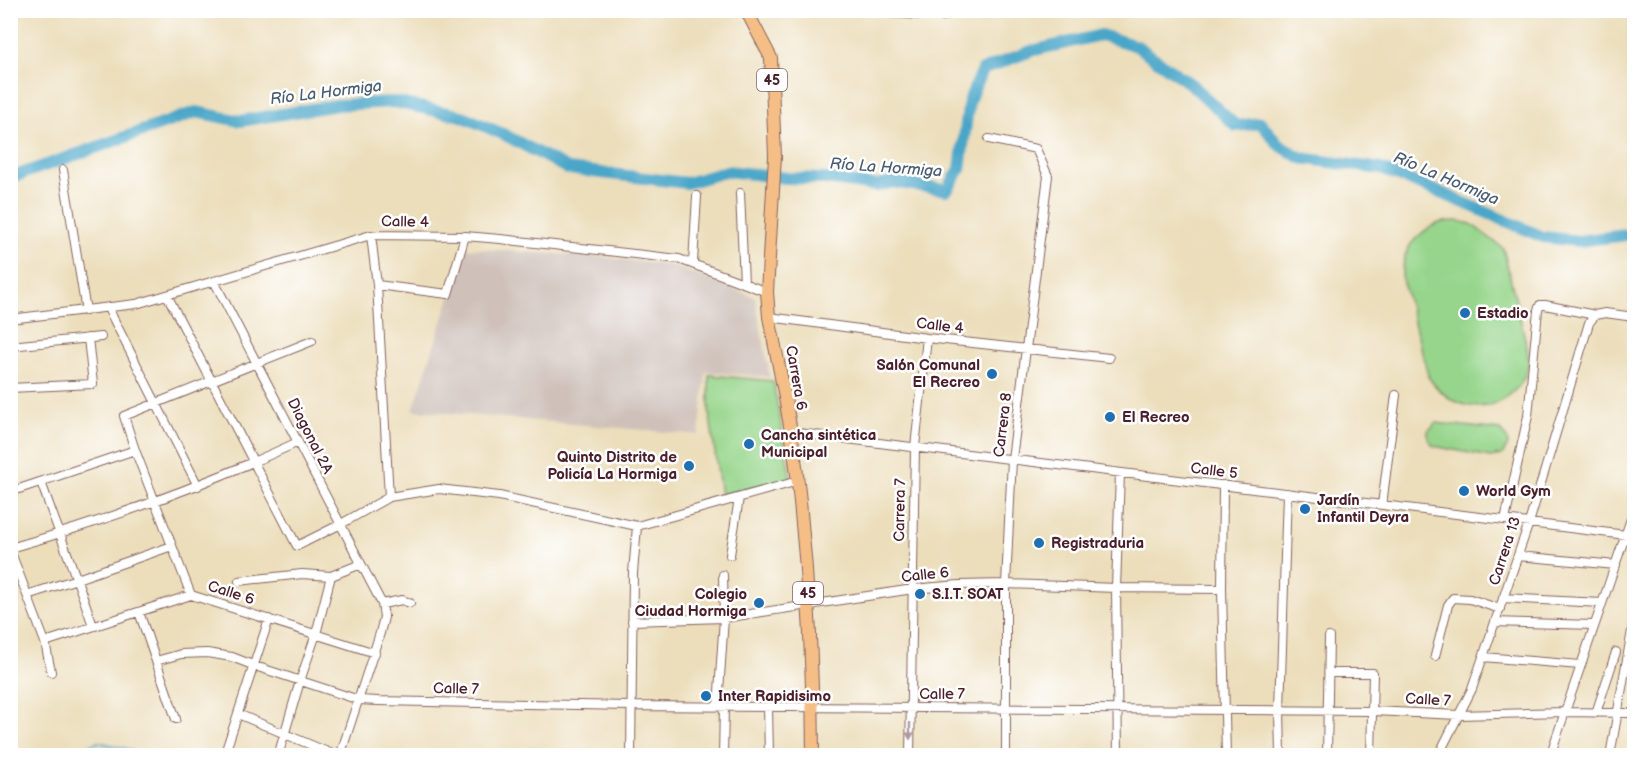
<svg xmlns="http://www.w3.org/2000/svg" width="1645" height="766" font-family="'Balsamiq Sans',sans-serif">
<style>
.industrial{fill:#cfc1ba}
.green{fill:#96d58b;stroke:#707a5b;stroke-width:1.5}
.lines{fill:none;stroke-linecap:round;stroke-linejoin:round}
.stream{stroke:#4aa6c8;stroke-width:2}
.river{stroke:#4aa6c8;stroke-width:12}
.street-casing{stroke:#83625d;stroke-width:10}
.primary-casing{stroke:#83625d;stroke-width:14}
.street{stroke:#fff;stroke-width:8}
.primary{stroke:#f6be87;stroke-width:12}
.oneway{fill:#ae9aa0}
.poi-dot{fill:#1f6fb2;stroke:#fff;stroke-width:2}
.labels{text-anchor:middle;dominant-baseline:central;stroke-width:5;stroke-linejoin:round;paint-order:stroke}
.shield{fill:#fff;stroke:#80626b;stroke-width:1.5}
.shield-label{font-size:14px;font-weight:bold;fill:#4a1f2b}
.street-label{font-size:15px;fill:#4a1f2b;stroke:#fff}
.poi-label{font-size:15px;font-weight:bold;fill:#4a1f2b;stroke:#fff;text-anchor:start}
.water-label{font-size:16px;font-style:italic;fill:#4a5c72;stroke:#fff}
</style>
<rect width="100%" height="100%" fill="#fff"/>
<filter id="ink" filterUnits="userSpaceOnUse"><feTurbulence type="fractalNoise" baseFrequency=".0167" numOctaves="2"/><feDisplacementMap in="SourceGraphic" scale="12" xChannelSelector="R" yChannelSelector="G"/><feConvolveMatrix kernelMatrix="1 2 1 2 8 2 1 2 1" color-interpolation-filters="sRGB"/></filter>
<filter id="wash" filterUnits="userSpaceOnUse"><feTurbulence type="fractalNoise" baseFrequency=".008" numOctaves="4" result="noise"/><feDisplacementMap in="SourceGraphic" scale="24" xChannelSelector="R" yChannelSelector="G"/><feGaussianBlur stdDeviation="1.35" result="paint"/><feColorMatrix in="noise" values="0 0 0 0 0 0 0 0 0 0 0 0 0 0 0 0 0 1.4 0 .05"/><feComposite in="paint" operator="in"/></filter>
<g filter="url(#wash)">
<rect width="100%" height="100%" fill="#ecdebb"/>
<path class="industrial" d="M466,248L604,257L674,266L755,297L770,377L706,372L699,435L413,410Z"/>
<path class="green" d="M1458,221L1471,224L1503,248L1527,347C1528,353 1529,360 1528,366C1526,377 1520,386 1512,393C1483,418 1449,406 1429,378L1402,278C1403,270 1403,261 1406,253C1411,240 1429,225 1443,222C1448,221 1453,222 1458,221Z
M709,375L773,381L791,479L721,495L709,410Z
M1436,423L1500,430L1506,437L1508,445L1502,455L1490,457L1434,446L1428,439V431Z"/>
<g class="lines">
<path class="stream" d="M63,756L98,742L132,750L138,756"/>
<path class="river" d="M10,178L196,112L240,121L337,105L394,102L462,116L505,135L568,169L687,183L727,171L787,178L826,179L877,186L893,182L947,190L960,169L969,101L982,70L1031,51L1101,35L1137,46L1192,85L1236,126L1261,123L1278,144L1301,158L1381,169L1439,192L1543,237L1579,241L1634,234"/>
</g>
</g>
<g filter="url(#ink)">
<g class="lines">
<defs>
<path id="street" d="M878,10L887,13L943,16L961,10
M989,139L1036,149L1048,176L1012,459L1006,584V756
M63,170L86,311
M740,193L744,283
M371,235L377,285L389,497
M693,263L697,196
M214,281L382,604L384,617L380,633L340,756
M377,285L448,294L465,236
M167,295L297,546L341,524L389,497L439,489L499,496L637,526L798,481
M108,308L198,486
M769,317L927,338L1109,358
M10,319L136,304L371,235L465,236L500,239L679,259L767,292
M10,346L101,337
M10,388L93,384L88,338
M790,432L1634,536
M41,482C58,530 77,578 93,626
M1223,485L1222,589L1226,756
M10,492L135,450
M1382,505L1396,395
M1505,520L1528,416L1538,310L1540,305H1545L1595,315L1605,313L1634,317
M10,548C109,520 205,485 298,442
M10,550L45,642L51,672
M730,555L739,498
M1518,556L1616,565
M239,581L302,574L331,576L361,564
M27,595L77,579L172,546
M191,595L135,450L124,416L312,341
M1503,598L1602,603
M382,604L402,600L410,603
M139,612L176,719
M632,621L724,618L913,589L959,585L1006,584L1116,588L1222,589
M1495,622L1594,625
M45,642L191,595L375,653
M1435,656L1448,605L1453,598L1470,599L1500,609
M1483,657L1580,665
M156,661L181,654L207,653L232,657L255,666L359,700L378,701L631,706L1373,711L1459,715L1564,712L1634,713
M1329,673H1373L1371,756
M718,706L724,618L723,575
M768,707L769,756
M1596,713L1616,652
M238,714L337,756
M1551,752L1565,756
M224,756L269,619
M278,756L300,681L316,634L331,576
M631,756L633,573L637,526
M723,756L724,706
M910,756L915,447L927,338
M1118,756L1116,588L1120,473
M1281,756L1280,710L1287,493
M1327,756L1329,637
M1438,756L1472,689L1529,523L1589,323L1595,315
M1550,756L1634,510
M1610,756L1634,619"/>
<path id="primary" d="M746,10L771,58L775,156L767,292L769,317C780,371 792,428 798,483C808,573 813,665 813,756"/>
</defs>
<use href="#street" class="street-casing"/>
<use href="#primary" class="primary-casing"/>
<use href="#street" class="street"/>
<use href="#primary" class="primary"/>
</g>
<defs><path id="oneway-solid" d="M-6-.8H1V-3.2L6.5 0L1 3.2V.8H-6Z" transform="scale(1.5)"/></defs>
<use class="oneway" href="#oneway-solid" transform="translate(910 731) rotate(90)"/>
</g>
<g class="poi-dot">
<circle cx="1465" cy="313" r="6"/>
<circle cx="992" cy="374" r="6"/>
<circle cx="1110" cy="417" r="6"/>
<circle cx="749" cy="444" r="6"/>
<circle cx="689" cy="466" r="6"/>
<circle cx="1464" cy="491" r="6"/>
<circle cx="1305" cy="509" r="6"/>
<circle cx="1039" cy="543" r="6"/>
<circle cx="920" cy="594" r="6"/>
<circle cx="759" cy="603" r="6"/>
<circle cx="706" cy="696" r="6"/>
</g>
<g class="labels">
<g class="shield">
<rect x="757" y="69" width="30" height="22" rx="4.5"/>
<rect x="793" y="582" width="30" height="22" rx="4.5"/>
</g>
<g class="shield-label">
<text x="772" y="80">45</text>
<text x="808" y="593">45</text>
</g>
<g class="street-label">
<text transform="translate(405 222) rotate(1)">Calle 4</text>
<text transform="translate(940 326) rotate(7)">Calle 4</text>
<text transform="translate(796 378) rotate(80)">Carrera 6</text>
<text transform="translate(1003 425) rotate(-83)">Carrera 8</text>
<text transform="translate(310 436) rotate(63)">Diagonal 2A</text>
<text transform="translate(1214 471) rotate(7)">Calle 5</text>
<text transform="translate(900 510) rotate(-89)">Carrera 7</text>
<text transform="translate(1505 551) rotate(-72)">Carrera 13</text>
<text transform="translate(925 575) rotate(-6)">Calle 6</text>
<text transform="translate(231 593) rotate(18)">Calle 6</text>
<text transform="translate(456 689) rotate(1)">Calle 7</text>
<text x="942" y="694">Calle 7</text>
<text transform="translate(1428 700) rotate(3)">Calle 7</text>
</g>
<g class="poi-label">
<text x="1477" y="313">Estadio</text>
<text x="980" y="365" text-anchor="end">Salón Comunal<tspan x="980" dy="17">El Recreo</tspan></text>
<text x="1122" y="417">El Recreo</text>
<text x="761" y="435">Cancha sintética<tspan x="761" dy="17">Municipal</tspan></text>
<text x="677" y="457" text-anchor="end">Quinto Distrito de<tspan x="677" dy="17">Policía La Hormiga</tspan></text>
<text x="1476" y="491">World Gym</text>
<text x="1317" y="500">Jardín<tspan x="1317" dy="17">Infantil Deyra</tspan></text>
<text x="1051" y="543">Registraduria</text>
<text x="747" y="594" text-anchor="end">Colegio<tspan x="747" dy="17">Ciudad Hormiga</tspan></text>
<text x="932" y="594">S.I.T. SOAT</text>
<text x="718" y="696">Inter Rapidisimo</text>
</g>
<g class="water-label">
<text transform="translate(326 93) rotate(-7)">Río La Hormiga</text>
<text transform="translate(886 168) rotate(4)">Río La Hormiga</text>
<text transform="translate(1446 179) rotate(23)">Río La Hormiga</text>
</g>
</g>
<rect width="1645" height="766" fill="none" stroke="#fff" stroke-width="36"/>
</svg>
